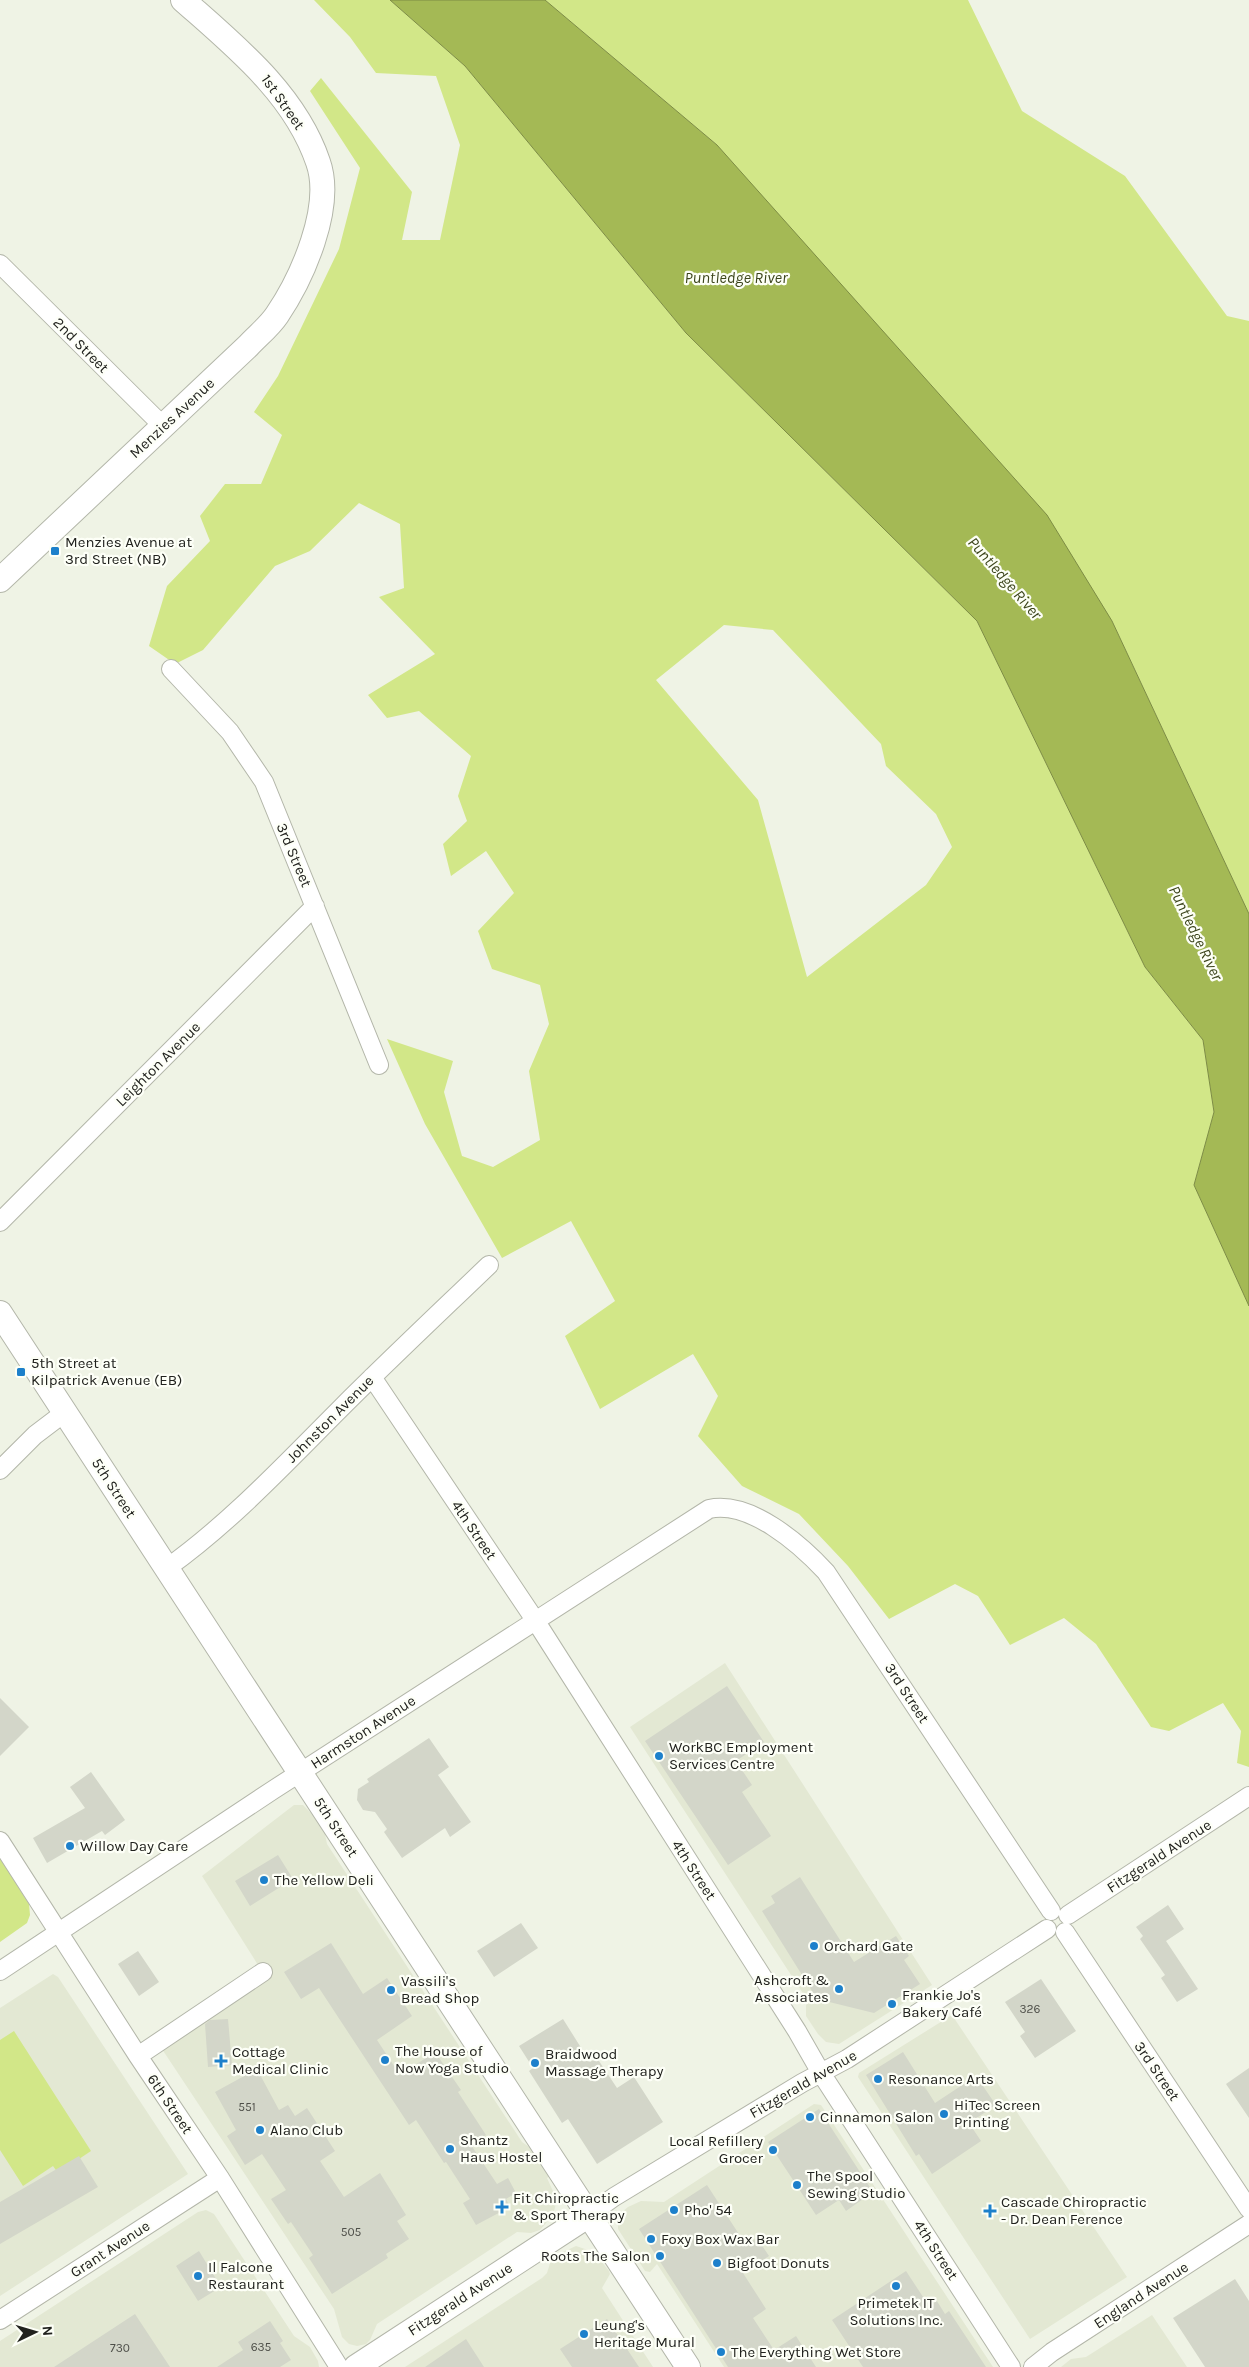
<svg xmlns="http://www.w3.org/2000/svg" width="1249" height="2367" font-family="Karla,sans-serif">
<style>
.built{fill:#e3e8d3}
.green{fill:#d2e788;fill-rule:evenodd}
.water{fill:#a4b955;stroke:#7d8c44}
.building{fill:#d3d6c9}
.lines{fill:none;stroke-linecap:round;stroke-linejoin:round}
.street-casing{stroke:#b3b6a9;stroke-width:20}
.secondary-casing{stroke:#b3b6a9;stroke-width:26}
.street{stroke:#fff;stroke-width:18}
.secondary{stroke:#fff;stroke-width:24}
.poi-dot{fill:#1d80cb;stroke:#fdfff7;stroke-width:2}
.labels{text-anchor:middle;dominant-baseline:central;stroke-width:4.5;stroke-linejoin:round;paint-order:stroke}
.number-label{font-size:12px;fill:#4e4f49}
.street-label{font-size:15px;fill:#21221e;stroke:#fdfff7}
.poi-label{font-size:15px;fill:#21221e;stroke:#fdfff7;text-anchor:start}
.water-label{font-size:16px;font-style:italic;fill:#3c451c;stroke:#fdfff7}
</style>
<rect width="100%" height="100%" fill="#eff3e5"/>
<path class="built" d="M725,1663L932,1985L839,2044L826,2042L818,2034L806,2016V1998L630,1727Z
M294,1805H303L317,1819L324,1829L327,1844L522,2142L535,2151L551,2175L547,2178L557,2200L553,2215L540,2230L531,2233L517,2232L377,2324L370,2340L366,2344L357,2346L349,2344L342,2337L334,2309L158,2043L263,1973L202,1876Z
M53,1974L58,1977L188,2174L0,2296V2008Z
M952,2015L1127,2277L1030,2339L858,2077L859,2073Z
M814,2104L821,2105L993,2367H724L657,2264L650,2272L645,2271L618,2229V2220L622,2212L628,2207L641,2201L664,2202Z
M206,2210L214,2214L294,2336L310,2347L318,2361L319,2367H0V2341L198,2212Z
M576,2246L594,2252L609,2271L610,2274L602,2288L653,2367H405L542,2278L547,2273L552,2257Z
M1152,2315L1187,2367H1061L1071,2359L1086,2357Z"/>
<path class="green" d="M314,0H390L465,66L686,333L977,621L1145,967L1203,1040L1214,1112L1194,1185L1249,1306V1767L1237,1763L1241,1731L1223,1703L1169,1731L1151,1727L1096,1644L1064,1618L1010,1645L978,1596L955,1584L889,1619L848,1566L799,1514L742,1486L698,1436L718,1396L693,1354L600,1409L565,1336L615,1301L571,1221L502,1258L425,1124L387,1039L453,1061L444,1092L462,1156L493,1167L540,1140L529,1071L549,1024L540,985L492,969L478,931L514,893L486,851L451,876L443,844L467,821L458,796L471,756L419,711L387,718L368,695L435,654L379,597L404,588L400,524L359,503L310,551L275,566L203,650L175,664L149,646L167,586L210,541L200,516L225,484H261L282,435L254,412L278,376L339,249L360,168L310,91L321,78L412,192L402,240H440L460,145L436,76L376,73L350,37ZM724,625L773,630L881,744L886,766L936,814L952,847L926,885L807,977L758,800L656,680Z
M545,0H968L1022,111L1125,176L1227,316L1249,321V914L1112,621L717,145Z
M0,1858L29,1904L30,1915L27,1923L0,1942Z
M14,2031L91,2151L58,2173L53,2166L23,2186L0,2150V2040Z"/>
<path class="water" d="M390,0H545L717,145L1047,515L1112,621L1249,914V1306L1194,1185L1214,1112L1203,1040L1145,967L977,621L686,333L465,66Z"/>
<path class="building" d="M727,1686L764,1742L736,1761L752,1785L742,1792L771,1836L728,1865L645,1741Z
M0,1698L29,1727L0,1756Z
M429,1738L449,1767L438,1775L471,1822L450,1837L445,1828L402,1858L384,1832L387,1829L375,1812L363,1810L357,1800L358,1789L369,1782L367,1779Z
M91,1772L125,1820L105,1835L102,1831L47,1863L33,1838L85,1808L70,1787Z
M278,1855L293,1879L250,1906L235,1881Z
M800,1877L854,1962L896,1936L909,1956L904,1960L920,1984L874,2013L817,1999L762,1911L775,1903L771,1896Z
M1168,1905L1184,1929L1166,1941L1198,1989L1177,2002L1161,1978L1165,1975L1140,1939L1143,1936L1136,1927Z
M521,1923L538,1948L494,1977L477,1951Z
M331,1943L363,1994L387,1978L412,2016L377,2040L400,2075L435,2052L461,2090L458,2092L486,2135L471,2145L497,2184L508,2178L516,2193L506,2199L510,2207L476,2225L463,2203L470,2199L446,2162L444,2163L416,2120L409,2125L319,1988L301,1999L284,1972Z
M138,1951L159,1982L139,1996L118,1964Z
M1041,1979L1076,2031L1035,2058L1020,2036L1025,2032L1005,2002Z
M228,2019L232,2065L208,2067L205,2024L210,2020Z
M563,2019L590,2062L597,2058L617,2088L634,2077L663,2122L597,2164L568,2119L562,2123L529,2071L533,2068L519,2046Z
M903,2052L935,2103L976,2076L996,2105L969,2123L981,2141L932,2174L919,2154L916,2156L866,2075Z
M1249,2068V2118L1226,2084Z
M257,2069L279,2110L288,2105L295,2116L307,2108L335,2151L320,2161L344,2197L380,2173L406,2215L397,2221L409,2239L386,2254L388,2258L332,2294L309,2258L313,2255L291,2222L288,2224L271,2199L286,2190L262,2154L245,2165L227,2136L236,2130L215,2092Z
M819,2109L873,2192L846,2211L839,2200L816,2215L768,2142Z
M79,2156L98,2187L0,2244V2202Z
M707,2185L746,2245L757,2238L769,2256L743,2273L766,2309L753,2318L774,2350L796,2336L816,2367H728L639,2229Z
M199,2251L221,2287L198,2301L176,2266Z
M906,2271L927,2303L935,2298L945,2314L949,2311L986,2367H863L832,2320Z
M1235,2279L1249,2301V2367H1205L1173,2318Z
M135,2314L170,2367H54Z
M607,2319L639,2367H572L560,2349Z
M270,2321L283,2341L280,2343L291,2360L280,2367H217L243,2350L238,2342Z
M466,2339L484,2367H425Z"/>
<g class="lines">
<defs>
<path id="street" d="M0,264L163,426
M171,669L230,732L264,782L379,1065
M0,1222L315,906
M372,1377L535,1620L797,2031L821,2073L1011,2367
M0,1470L35,1435L64,1413
M167,1568C230,1523 284,1465 339,1410C388,1361 439,1313 489,1265
M0,1841L138,2056L220,2178L339,2367
M1068,1915L1249,1796
M1065,1932L1249,2209
M0,1971L273,1790L709,1509C750,1500 800,1544 826,1572L1051,1911
M138,2056L263,1972
M589,2215L614,2197L802,2083L847,2059L1047,1929
M0,2320L220,2178
M1033,2367L1052,2352L1249,2224"/>
<path id="secondary" d="M0,580L248,346C257,336 269,327 277,315C302,278 334,207 318,162C295,94 235,46 183,0
M0,1313L688,2367
M356,2367L589,2215"/>
</defs>
<use href="#street" class="street-casing"/>
<use href="#secondary" class="secondary-casing"/>
<use href="#street" class="street"/>
<use href="#secondary" class="secondary"/>
</g>
<g class="poi-dot">
<rect x="50" y="546" width="10" height="10" rx="2.5"/>
<rect x="16" y="1367" width="10" height="10" rx="2.5"/>
<circle cx="659" cy="1756" r="5"/>
<circle cx="70" cy="1846" r="5"/>
<circle cx="264" cy="1880" r="5"/>
<circle cx="814" cy="1946" r="5"/>
<circle cx="839" cy="1989" r="5"/>
<circle cx="391" cy="1990" r="5"/>
<circle cx="892" cy="2004" r="5"/>
<circle cx="385" cy="2060" r="5"/>
<path d="M218.5 2053.5h5v5h5v5h-5v5h-5v-5h-5v-5h5z"/>
<circle cx="535" cy="2063" r="5"/>
<circle cx="878" cy="2079" r="5"/>
<circle cx="944" cy="2114" r="5"/>
<circle cx="810" cy="2117" r="5"/>
<circle cx="260" cy="2130" r="5"/>
<circle cx="450" cy="2149" r="5"/>
<circle cx="773" cy="2150" r="5"/>
<circle cx="797" cy="2185" r="5"/>
<path d="M499.5 2199.5h5v5h5v5h-5v5h-5v-5h-5v-5h5z"/>
<circle cx="674" cy="2210" r="5"/>
<path d="M987.5 2203.5h5v5h5v5h-5v5h-5v-5h-5v-5h5z"/>
<circle cx="651" cy="2239" r="5"/>
<circle cx="660" cy="2256" r="5"/>
<circle cx="717" cy="2263" r="5"/>
<circle cx="198" cy="2276" r="5"/>
<circle cx="896" cy="2286" r="5"/>
<circle cx="584" cy="2334" r="5"/>
<circle cx="721" cy="2352" r="5"/>
</g>
<g class="labels">
<g class="number-label">
<text x="1030" y="2009">326</text>
<text x="247" y="2107">551</text>
<text x="351" y="2232">505</text>
<text x="261" y="2347">635</text>
<text x="120" y="2348">730</text>
</g>
<g class="street-label">
<text transform="translate(283 102) rotate(55)">1st Street</text>
<text transform="translate(81 345) rotate(45)">2nd Street</text>
<text transform="translate(172 418) rotate(-43)">Menzies Avenue</text>
<text transform="translate(294 855) rotate(67)">3rd Street</text>
<text transform="translate(158 1064) rotate(-45)">Leighton Avenue</text>
<text transform="translate(330 1419) rotate(-45)">Johnston Avenue</text>
<text transform="translate(114 1488) rotate(57)">5th Street</text>
<text transform="translate(474 1530) rotate(56)">4th Street</text>
<text transform="translate(907 1693) rotate(57)">3rd Street</text>
<text transform="translate(363 1732) rotate(-33)">Harmston Avenue</text>
<text transform="translate(336 1827) rotate(57)">5th Street</text>
<text transform="translate(1159 1856) rotate(-33)">Fitzgerald Avenue</text>
<text transform="translate(694 1870) rotate(57)">4th Street</text>
<text transform="translate(1157 2071) rotate(56)">3rd Street</text>
<text transform="translate(803 2084) rotate(-30)">Fitzgerald Avenue</text>
<text transform="translate(170 2104) rotate(56)">6th Street</text>
<text transform="translate(110 2249) rotate(-33)">Grant Avenue</text>
<text transform="translate(936 2250) rotate(57)">4th Street</text>
<text transform="translate(1141 2295) rotate(-33)">England Avenue</text>
<text transform="translate(460 2299) rotate(-33)">Fitzgerald Avenue</text>
</g>
<g class="poi-label">
<text x="65" y="542">Menzies Avenue at<tspan x="65" dy="17">3rd Street (NB)</tspan></text>
<text x="31" y="1363">5th Street at<tspan x="31" dy="17">Kilpatrick Avenue (EB)</tspan></text>
<text x="669" y="1747">WorkBC Employment<tspan x="669" dy="17">Services Centre</tspan></text>
<text x="80" y="1846">Willow Day Care</text>
<text x="274" y="1880">The Yellow Deli</text>
<text x="824" y="1946">Orchard Gate</text>
<text x="829" y="1980" text-anchor="end">Ashcroft &amp;<tspan x="829" dy="17">Associates</tspan></text>
<text x="401" y="1981">Vassili's<tspan x="401" dy="17">Bread Shop</tspan></text>
<text x="902" y="1995">Frankie Jo's<tspan x="902" dy="17">Bakery Café</tspan></text>
<text x="395" y="2051">The House of<tspan x="395" dy="17">Now Yoga Studio</tspan></text>
<text x="232" y="2052">Cottage<tspan x="232" dy="17">Medical Clinic</tspan></text>
<text x="545" y="2054">Braidwood<tspan x="545" dy="17">Massage Therapy</tspan></text>
<text x="888" y="2079">Resonance Arts</text>
<text x="954" y="2105">HiTec Screen<tspan x="954" dy="17">Printing</tspan></text>
<text x="820" y="2117">Cinnamon Salon</text>
<text x="270" y="2130">Alano Club</text>
<text x="460" y="2140">Shantz<tspan x="460" dy="17">Haus Hostel</tspan></text>
<text x="763" y="2141" text-anchor="end">Local Refillery<tspan x="763" dy="17">Grocer</tspan></text>
<text x="807" y="2176">The Spool<tspan x="807" dy="17">Sewing Studio</tspan></text>
<text x="513" y="2198">Fit Chiropractic<tspan x="513" dy="17">&amp; Sport Therapy</tspan></text>
<text x="1001" y="2202">Cascade Chiropractic<tspan x="1001" dy="17">- Dr. Dean Ference</tspan></text>
<text x="684" y="2210">Pho' 54</text>
<text x="661" y="2239">Foxy Box Wax Bar</text>
<text x="650" y="2256" text-anchor="end">Roots The Salon</text>
<text x="727" y="2263">Bigfoot Donuts</text>
<text x="208" y="2267">Il Falcone<tspan x="208" dy="17">Restaurant</tspan></text>
<text x="896" y="2303" text-anchor="middle">Primetek IT<tspan x="896" dy="17">Solutions Inc.</tspan></text>
<text x="594" y="2325">Leung's<tspan x="594" dy="17">Heritage Mural</tspan></text>
<text x="731" y="2352">The Everything Wet Store</text>
</g>
<g class="water-label">
<text x="736" y="277">Puntledge River</text>
<text transform="translate(1005 578) rotate(49)">Puntledge River</text>
<text transform="translate(1196 933) rotate(64)">Puntledge River</text>
</g>
</g>
<g transform="translate(35 2332) rotate(85)" stroke="#fdfff7" stroke-width="4" paint-order="stroke">
<path d="M0-4L9 19L0 12L-9 19Z" fill="#21221e"/>
<text y="-8" font-size="14" font-weight="bold" text-anchor="middle" fill="#21221e">N</text>
</g>
</svg>
